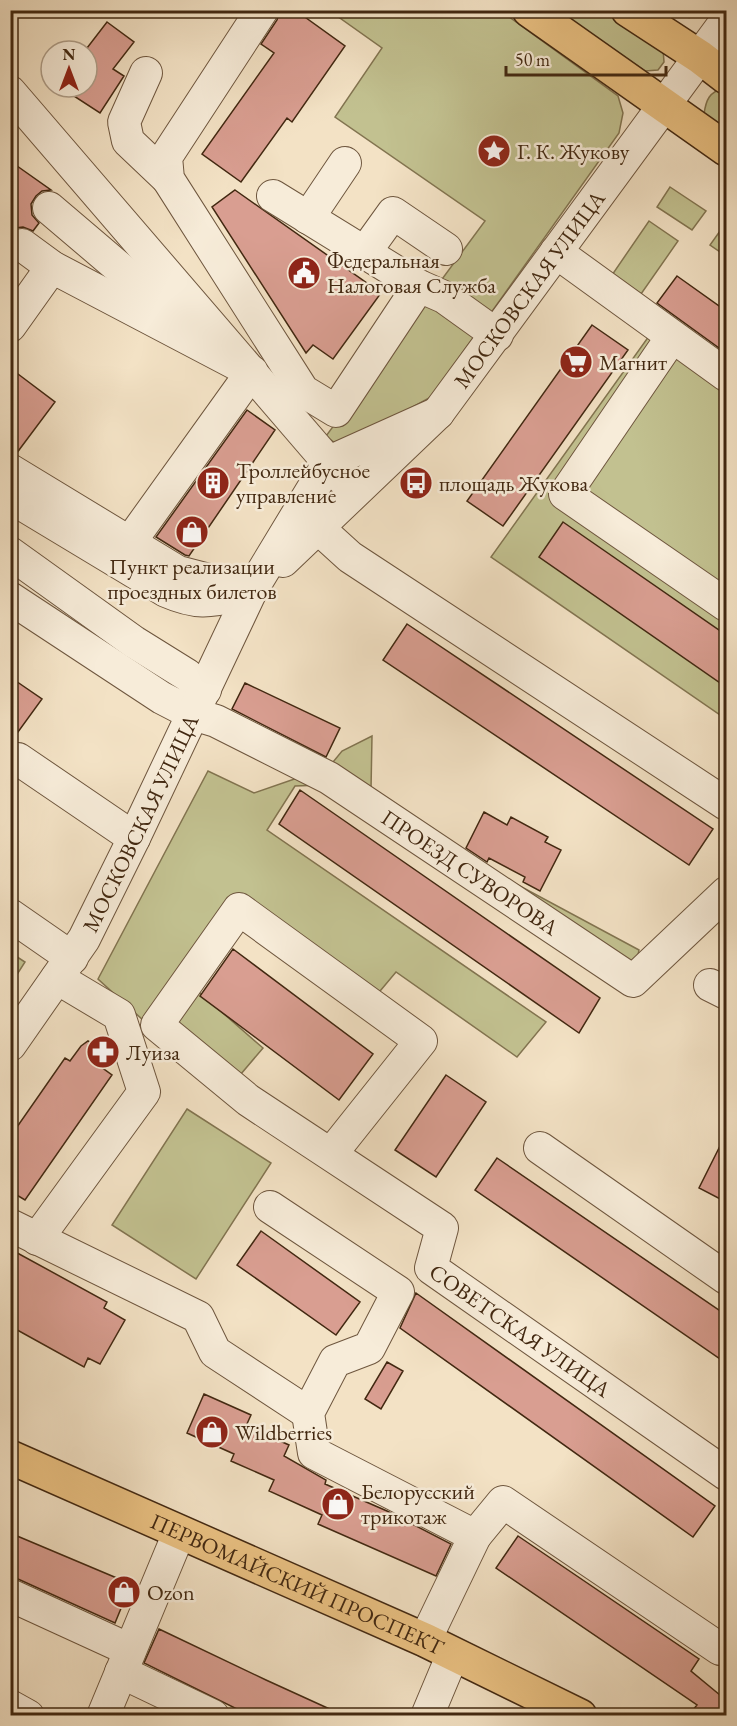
<svg xmlns="http://www.w3.org/2000/svg" width="737" height="1726" font-family="'EB Garamond',serif">
<style>
.green{fill:#c2c190;stroke:#827450;stroke-width:1.5}
.building{fill:#d99e91;stroke:#422811;stroke-width:1.5}
.lines{fill:none;stroke-linecap:round;stroke-linejoin:round}
.minor-casing{stroke:#6e563e;stroke-width:34}
.major-casing{stroke:#422811;stroke-width:36}
.minor{stroke:#f7ecd9;stroke-width:32}
.major{stroke:#eac182;stroke-width:33}
.labels{text-anchor:middle;dominant-baseline:central;stroke-width:5;stroke-linejoin:round;paint-order:stroke}
.poi-label{font-size:22px;fill:#422811;stroke:#f7ecd9;text-anchor:start}
.street-label{font-size:22px;fill:#422811;stroke:#f7ecd9}
</style>
<rect width="100%" height="100%" fill="#f3e2c5"/>
<filter id="stains"><feTurbulence type="fractalNoise" baseFrequency=".00333" numOctaves="4"/><feColorMatrix values="0 0 0 0 .2 0 0 0 0 .09 0 0 0 0 .02 0 0 0 .5 -.17"/></filter>
<radialGradient id="worn" r=".72"><stop offset=".6" stop-color="#630" stop-opacity="0"/><stop offset="1" stop-color="#630" stop-opacity=".3"/></radialGradient>
<path class="green" d="M330,11H501L618,96L623,113L619,133L431,397L340,447L326,436L485,221L335,117L382,48Z
M559,11H607L663,49L664,62L658,70L645,71Z
M670,11H710C695,19 685,20 670,11Z
M724,88L726,90V130L704,114C706,100 709,92 724,88Z
M670,187L706,211L692,230L657,207Z
M649,221L678,241L641,294L612,275Z
M725,224H726V256L710,245Z
M649,336L726,390V719L491,557Z
M372,736L371,790L453,850L639,950L630,995L323,785L295,786L267,830L546,1022L517,1057L396,972L365,1009L239,922L193,987L263,1048L224,1094L98,979L208,771L254,793L329,767L342,751Z
M11,953L25,962L11,984Z
M187,1109L271,1163L196,1279L112,1225Z"/>
<path class="building" d="M280,10H295L345,46L292,122L287,118L241,182L202,154L274,53L261,44L277,20Z
M107,22L134,42L113,69L124,76L100,113L60,87H87V48Z
M10,161L51,190L42,191L36,196L31,204L32,215L39,223L33,231L23,227L15,228L10,232Z
M235,190L381,293L333,359L313,345L306,353L212,207Z
M677,276L726,311V353L657,303Z
M592,325L628,350L503,526L467,501Z
M18,374L55,402L16,454L10,452V384Z
M247,410L275,430L189,556L185,555L156,537Z
M563,522L726,635V687L539,557Z
M407,624L713,829L689,865L383,660Z
M10,677L42,699L10,743Z
M245,683L340,728L326,757L232,709Z
M300,790L600,998L579,1033L279,824Z
M484,812L507,825L511,817L548,837L545,842L561,850L540,891L523,882L525,877L489,858L487,862L466,848Z
M233,949L373,1054L339,1100L200,996Z
M88,1041L97,1046V1064L112,1075L25,1200L10,1191V1137L65,1058L70,1061L81,1046Z
M446,1075L486,1102L436,1177L395,1150Z
M726,1134V1202L699,1188Z
M497,1158L726,1315V1363L475,1190Z
M261,1231L360,1302L336,1335L237,1265Z
M10,1249L107,1302L104,1308L125,1320L100,1364L88,1358L84,1367L10,1326Z
M416,1293L715,1506L693,1537L400,1328Z
M387,1362L403,1371L381,1409L365,1399Z
M204,1394L251,1415L246,1426L289,1445L284,1456L326,1480L325,1484L387,1511L451,1544L436,1576L318,1524L322,1515L269,1491L274,1480L231,1461L234,1454L187,1433Z
M10,1533L131,1584L115,1623L18,1579L10,1577Z
M518,1536L699,1659L691,1671L726,1700V1716H688L697,1705L496,1568Z
M159,1629L266,1680L345,1716H251L144,1663Z"/>
<g class="lines">
<defs>
<g id="minor">
<path d="M262,10L166,157L168,179L303,391L336,411L419,286"/>
<path d="M146,73L124,122L128,141L168,179"/>
<path d="M10,92L342,478"/>
<path d="M273,196L419,286L444,297L497,335"/>
<path d="M49,208L183,322"/>
<path d="M308,218L345,163"/>
<path d="M22,245L52,267L252,372L130,542"/>
<path d="M365,252L393,213L446,249"/>
<path d="M556,252L726,375"/>
<path d="M10,326L52,267"/>
<path d="M672,337L565,494L726,605"/>
<path d="M10,470L178,572L251,591"/>
<path d="M10,497L166,591C196,604 209,602 239,595"/>
<path d="M317,527L350,557L726,804"/>
<path d="M10,553L134,642L187,675L205,690"/>
<path id="s1" d="M283,561L438,413L726,21"/>
<path id="s2" d="M10,598L162,698L193,714L216,721L329,778L633,981L726,893"/>
<path d="M18,759L134,838"/>
<path d="M10,915L72,958"/>
<path d="M710,985L726,993"/>
<path id="s3" d="M10,1045L84,939L134,838L251,591L329,462L438,413"/>
<path d="M540,1148L726,1278"/>
<path id="s4" d="M331,1154L421,1041L239,909L157,1025L248,1100L442,1228L431,1268L726,1474"/>
<path d="M270,1207L398,1292L369,1348L335,1361L308,1413L314,1453L475,1536L425,1640"/>
<path d="M10,1225L198,1317L215,1352L308,1413"/>
<path d="M37,1239L144,1092L119,1015L57,978"/>
<path d="M475,1536L503,1502L720,1649"/>
<path d="M10,1595L130,1650"/>
<path d="M121,1672L213,1716"/>
<path d="M10,1706L28,1716"/>
<path d="M103,1716L179,1533"/>
<path d="M427,1716L453,1654"/>
</g>
<g id="major">
<path d="M529,10L726,149"/>
<path d="M628,10L700,57L726,77"/>
<path id="s5" d="M10,1457L425,1640L580,1716"/>
</g>
</defs>
<use href="#minor" class="minor-casing"/>
<use href="#major" class="major-casing"/>
<use href="#minor" class="minor"/>
<use href="#major" class="major"/>
</g>
<defs>
<symbol id="sight-disc" viewBox="-11 -11 22 22"><circle r="9.5" fill="#8f2418" stroke="#f7ecd9"/><path d="M0-6L1.8-2.2L6-1.7L2.9 1.2L3.7 5.4L0 3.3L-3.7 5.4L-2.9 1.2L-6-1.7L-1.8-2.2Z" fill="#fff"/></symbol>
<symbol id="civic-disc" viewBox="-11 -11 22 22"><circle r="9.5" fill="#8f2418" stroke="#f7ecd9"/><path d="M-.6-6.5H3V-4.5H.6V-3L4-1V1h2V6H-6V1h2V-1L-.6-3ZM-1.2 2.5V6h2.4V2.5Z" fill="#fff"/></symbol>
<symbol id="supermarket-disc" viewBox="-11 -11 22 22"><circle r="9.5" fill="#8f2418" stroke="#f7ecd9"/><path d="M-6-5.5h2.5l.6 2H6L4.5 2H-2.5L-4.4-4H-6ZM-1.5 3.2a1.3 1.3 0 1 0 .1 0ZM3 3.2a1.3 1.3 0 1 0 .1 0Z" fill="#fff"/></symbol>
<symbol id="building-disc" viewBox="-11 -11 22 22"><circle r="9.5" fill="#8f2418" stroke="#f7ecd9"/><path d="M-4-6H4V6H1V3H-1V6H-4ZM-2.5-4.3h1.7v1.8h-1.7ZM.8-4.3h1.7v1.8H.8ZM-2.5-1h1.7V.8h-1.7ZM.8-1h1.7V.8H.8Z" fill="#fff"/></symbol>
<symbol id="bus-disc" viewBox="-11 -11 22 22"><circle r="9.5" fill="#8f2418" stroke="#f7ecd9"/><path d="M-5-6H5V4H4V6H2V4H-2V6H-4V4H-5ZM-3.5-4V0h7V-4ZM-3.5 1.2v1.5H-2V1.2ZM2 1.2v1.5H3.5V1.2Z" fill="#fff"/></symbol>
<symbol id="shop-disc" viewBox="-11 -11 22 22"><circle r="9.5" fill="#8f2418" stroke="#f7ecd9"/><path d="M-5-2.5h2.3a2.7 3.5 0 0 1 5.4 0H5L5.5 6h-11ZM-1.5-2.5h3a1.5 2.3 0 0 0-3 0Z" fill="#fff"/></symbol>
<symbol id="pharmacy-disc" viewBox="-11 -11 22 22"><circle r="9.5" fill="#8f2418" stroke="#f7ecd9"/><path d="M-2-6h4v4h4v4h-4v4h-4v-4h-4v-4h4Z" fill="#fff"/></symbol>
</defs>
<g fill-rule="evenodd">
<use href="#sight-disc" x="475" y="132" width="38" height="38"/>
<use href="#civic-disc" x="285" y="254" width="38" height="38"/>
<use href="#supermarket-disc" x="557" y="343" width="38" height="38"/>
<use href="#building-disc" x="194" y="464" width="38" height="38"/>
<use href="#bus-disc" x="397" y="464" width="38" height="38"/>
<use href="#shop-disc" x="173" y="513" width="38" height="38"/>
<use href="#pharmacy-disc" x="84" y="1033" width="38" height="38"/>
<use href="#shop-disc" x="193" y="1413" width="38" height="38"/>
<use href="#shop-disc" x="319" y="1485" width="38" height="38"/>
<use href="#shop-disc" x="105" y="1573" width="38" height="38"/>
</g>
<g class="labels">
<g class="poi-label">
<text x="517" y="151">Г. К. Жукову</text>
<text x="327" y="260">Федеральная<tspan x="327" dy="25">Налоговая Служба</tspan></text>
<text x="599" y="362">Магнит</text>
<text x="236" y="470">Троллейбусное<tspan x="236" dy="25">управление</tspan></text>
<text x="439" y="483">площадь Жукова</text>
<text x="192" y="566" text-anchor="middle">Пункт реализации<tspan x="192" dy="25">проездных билетов</tspan></text>
<text x="126" y="1052">Луиза</text>
<text x="235" y="1432">Wildberries</text>
<text x="361" y="1491">Белорусский<tspan x="361" dy="25">трикотаж</tspan></text>
<text x="147" y="1592">Ozon</text>
</g>
<g class="street-label">
<text stroke="none"><textPath href="#s1" startOffset="368">МОСКОВСКАЯ УЛИЦА</textPath></text>
<text stroke="none"><textPath href="#s3" startOffset="258">МОСКОВСКАЯ УЛИЦА</textPath></text>
<text stroke="none"><textPath href="#s2" startOffset="537">ПРОЕЗД СУВОРОВА</textPath></text>
<text stroke="none"><textPath href="#s4" startOffset="1012">СОВЕТСКАЯ УЛИЦА</textPath></text>
<text stroke="none"><textPath href="#s5" startOffset="314">ПЕРВОМАЙСКИЙ ПРОСПЕКТ</textPath></text>
</g>
</g>
<rect width="737" height="1726" fill="none" stroke="#f3e2c5" stroke-width="36"/>
<rect x="12" y="12" width="713" height="1702" fill="none" stroke="#422811" stroke-width="3"/>
<rect x="18" y="18" width="701" height="1690" fill="none" stroke="#422811" stroke-width="1.5"/>
<g transform="translate(69 69)"><circle r="28" fill="#f7ecd9" stroke="#af9e89" stroke-width="1.5"/>
<path d="M0-4.5L10 22L0 15L-10 22Z" fill="#8f2418"/>
<text y="-9" font-size="16" font-weight="bold" text-anchor="middle" fill="#422811">N</text>
</g>
<path d="M506 66v9h160v-9" fill="none" stroke="#422811" stroke-width="3"/>
<text x="515" y="66" font-size="18" fill="#422811" stroke="#f7ecd9" stroke-width="4.5" paint-order="stroke">50 m</text>
<rect width="100%" height="100%" filter="url(#stains)"/>
<rect width="100%" height="100%" fill="url(#worn)"/>
</svg>
